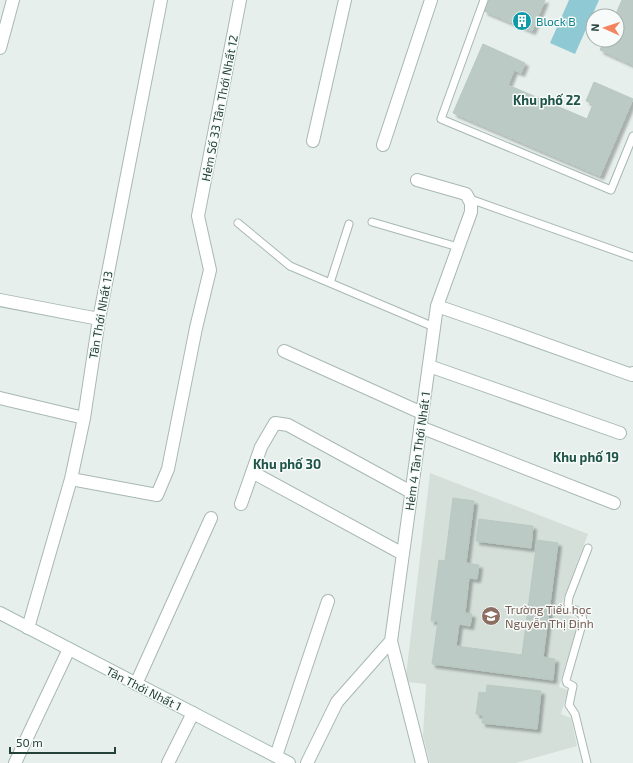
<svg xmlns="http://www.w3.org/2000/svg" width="633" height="763" font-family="'Exo 2',sans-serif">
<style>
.built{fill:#d4dfda}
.water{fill:#8ec9d4}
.building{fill:#bbcac4;stroke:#b8c9c2;filter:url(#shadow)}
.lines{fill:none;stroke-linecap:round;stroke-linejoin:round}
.lane-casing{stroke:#a8b8b2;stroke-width:9}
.street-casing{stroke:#a8b8b2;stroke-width:14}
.secondary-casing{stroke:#a4bbb3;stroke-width:14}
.lane{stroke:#fff;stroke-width:7}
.street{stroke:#fff;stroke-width:12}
.secondary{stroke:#fff;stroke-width:12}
.labels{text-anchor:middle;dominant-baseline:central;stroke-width:3;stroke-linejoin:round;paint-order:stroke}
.culture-label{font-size:12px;fill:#0d838f;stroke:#f7fbf9;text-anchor:start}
.street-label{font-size:12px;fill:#24423a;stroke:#f7fbf9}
.education-label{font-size:12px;fill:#785e54;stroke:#f7fbf9;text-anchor:start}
.neighbourhood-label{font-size:13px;font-weight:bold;fill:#1f5548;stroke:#f7fbf9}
</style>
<defs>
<filter id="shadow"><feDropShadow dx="3.5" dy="3.5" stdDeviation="1" flood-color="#0004"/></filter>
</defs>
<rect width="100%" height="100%" fill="#e6efeb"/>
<path class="built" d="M430,473L588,534L559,611L579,620L559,687L568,690L561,714L571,718L577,746L516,763H430L423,736L426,684L408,682L406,676Z"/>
<path class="water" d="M569,0H599L575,54L550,43Z"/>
<path class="building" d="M488,0H545L532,31L484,11Z
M622,0H633V65L600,50L604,40H617V16H615Z
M483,44L525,63L521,73L514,70L508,85L587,119L593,104L586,101L594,82L633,99L600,176L453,113Z
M453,498L474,501L466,563L479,565L477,579L469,578L465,613L472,614L470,626L459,624L456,646L522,655L537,540L558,543L543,657L555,659L553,680L432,664L438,621H431L439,560L445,561Z
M479,519L533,526L531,548L476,541Z
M487,685L541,691L537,729L482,723L483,715L476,714L479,692L486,693Z"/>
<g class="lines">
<defs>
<path id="lane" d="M484,0L441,119L611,190L633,136
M470,199L633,257
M372,222L458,247
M238,223L290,266L434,327
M330,283L349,224
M587,763L575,714L569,705L573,686L567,683L566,680L583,621L582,615L576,610L569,608L568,604L569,597L588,548"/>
<path id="street" d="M0,48L13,0
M313,141L345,0
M383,145L431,0
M417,180L466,194L471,203V212L437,306L391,641L422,763
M0,300L99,319
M437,306L492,325L632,375L633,373
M284,351L422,413
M429,366L620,433
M0,398L84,418
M420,427L614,503
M252,472L403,554
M71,479L157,495L168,469L196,328L210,270L198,216L240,0
M241,504L261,447L275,423L288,425L411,492
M28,628L71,479L84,418L99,319L161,0
M136,684L211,518
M276,756L328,601
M15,763L69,649
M168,763L193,713
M307,763L337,702L391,641"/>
<path id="secondary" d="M0,613L289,763"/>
</defs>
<use href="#lane" class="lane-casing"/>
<use href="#street" class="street-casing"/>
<use href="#secondary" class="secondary-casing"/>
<use href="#lane" class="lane"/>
<use href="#street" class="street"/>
<use href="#secondary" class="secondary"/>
</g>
<defs>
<symbol id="building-disc" viewBox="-11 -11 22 22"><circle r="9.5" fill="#0f9aa8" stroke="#f7fbf9"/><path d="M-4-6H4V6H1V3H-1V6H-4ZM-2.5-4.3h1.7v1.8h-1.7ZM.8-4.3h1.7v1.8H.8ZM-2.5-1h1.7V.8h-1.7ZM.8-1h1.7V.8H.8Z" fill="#fff"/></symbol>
<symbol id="school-disc" viewBox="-11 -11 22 22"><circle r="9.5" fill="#8d6e63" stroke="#f7fbf9"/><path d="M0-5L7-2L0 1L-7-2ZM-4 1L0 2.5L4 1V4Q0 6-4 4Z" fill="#fff"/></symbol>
</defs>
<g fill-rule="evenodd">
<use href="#building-disc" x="511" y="10" width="22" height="22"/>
<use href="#school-disc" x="480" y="605" width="22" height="22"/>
</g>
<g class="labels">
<g class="culture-label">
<text x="536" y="21">Block B</text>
</g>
<g class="street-label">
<text transform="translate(219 108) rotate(-79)">Hẻm Số 33 Tân Thới Nhất 12</text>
<text transform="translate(100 315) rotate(-80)">Tân Thới Nhất 13</text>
<text transform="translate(417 451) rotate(-82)">Hẻm 4 Tân Thới Nhất 1</text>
<text transform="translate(144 688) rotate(27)">Tân Thới Nhất 1</text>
</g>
<g class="education-label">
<text x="505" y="609">Trường Tiểu học<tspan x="505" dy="14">Nguyễn Thị Định</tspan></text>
</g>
<g class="neighbourhood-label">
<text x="547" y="100">Khu phố 22</text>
<text x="586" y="457">Khu phố 19</text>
<text x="287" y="464">Khu phố 30</text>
</g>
</g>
<g transform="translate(605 28) rotate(273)"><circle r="19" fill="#f7fbf9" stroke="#a3b1ad"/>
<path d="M0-3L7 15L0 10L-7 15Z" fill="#f4845f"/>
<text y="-6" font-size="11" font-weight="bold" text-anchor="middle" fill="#24423a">N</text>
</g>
<path d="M10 747v6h105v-6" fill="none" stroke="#24423a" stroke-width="2"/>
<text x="16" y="747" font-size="12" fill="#24423a" stroke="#f7fbf9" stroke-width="3" paint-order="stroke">50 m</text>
</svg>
